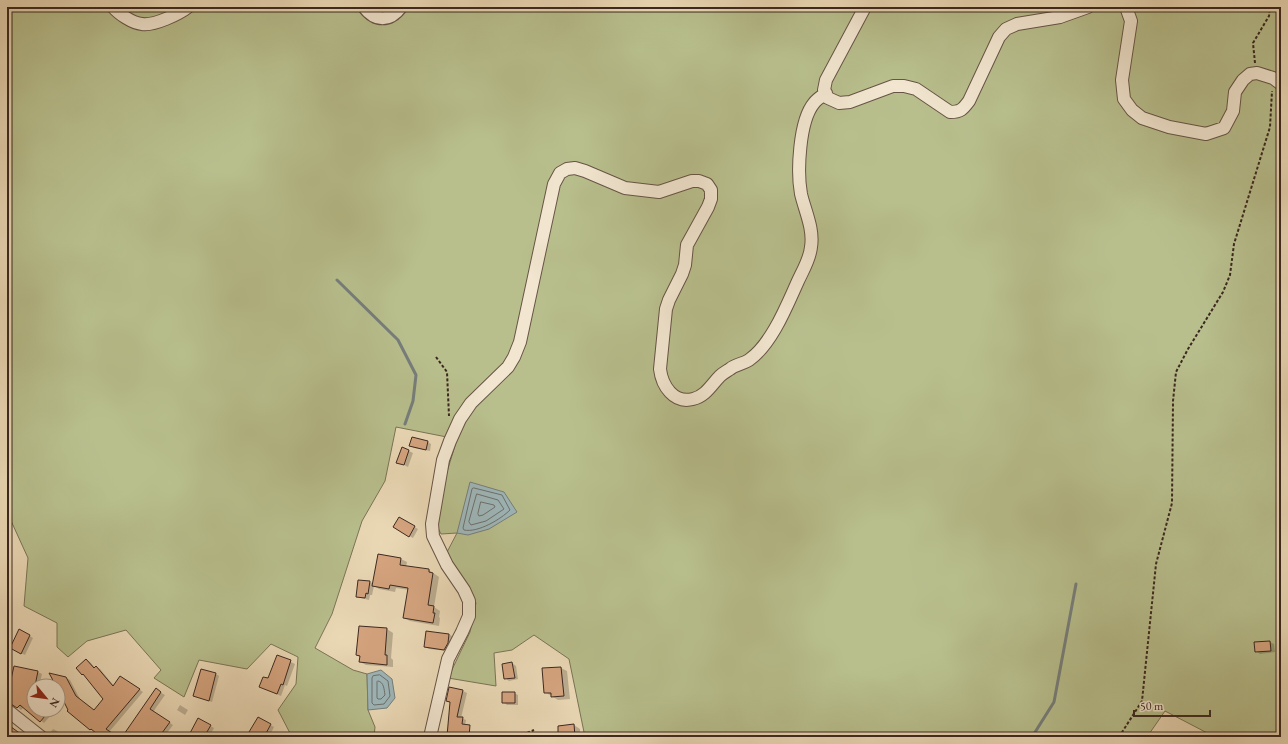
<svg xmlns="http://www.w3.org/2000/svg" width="1288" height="744" font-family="'EB Garamond',serif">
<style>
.green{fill:#b8bf8d;stroke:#7a7456}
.water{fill:#9eb7ba;stroke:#767e7c}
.shadow{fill:#0003}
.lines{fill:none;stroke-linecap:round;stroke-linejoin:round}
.shore{stroke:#6c706d;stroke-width:1}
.stream{stroke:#767e7c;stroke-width:3}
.building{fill:#d6a580;stroke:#3b2820}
.minor-casing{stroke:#675446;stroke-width:14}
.path{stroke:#3b2820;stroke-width:2;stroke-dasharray:3 2;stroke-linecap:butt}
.minor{stroke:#f2e6d0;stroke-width:12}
</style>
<rect width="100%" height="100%" fill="#ebd9b6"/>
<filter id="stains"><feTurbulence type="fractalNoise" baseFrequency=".005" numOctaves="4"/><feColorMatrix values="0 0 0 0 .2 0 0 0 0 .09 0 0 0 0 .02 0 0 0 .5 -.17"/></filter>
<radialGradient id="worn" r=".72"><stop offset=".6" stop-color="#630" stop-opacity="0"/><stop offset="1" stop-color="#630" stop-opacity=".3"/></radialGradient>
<path class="green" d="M7,7H1281V737H1215L1165,711L1147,737H1088L1076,733L1073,737H819L818,735L809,734L802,737H585L569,659L534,635L512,650L494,653L496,686L448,678L470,632L476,603L446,554L457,533L441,534L433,518L457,439L396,427L385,481L362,521L332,614L315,648L353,670L367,674L368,710L375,727L374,737H292L278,710L296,684L298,657L271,644L247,669L199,660L184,697L154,678L161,670L126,630L87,641L68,657L57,647V623L24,606L28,558L7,512Z"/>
<path class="water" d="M470,482L504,492L517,512L489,529L468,535L457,533Z
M381,670L392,679L395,698L387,708L368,710L367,674Z"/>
<path class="shadow" d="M428,442L431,444L430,451L414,448L411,446Z
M403,448L413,453L408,467L398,462Z
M400,518L418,529L413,538L394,527Z
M401,559L407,562L406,567L429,570L439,577L434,607L440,611L439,617L440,618L439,626L410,621L404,618L409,590L396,588L395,592L379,589L374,586L372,595H370L369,600L361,598L357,596L359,581L370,582L374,584Z
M360,627L387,629L393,633L391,658L393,660V667L366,665L360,662V657L357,655Z
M449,634L453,637L451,645L448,651L429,649L425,647Z
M30,636L33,638L25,655L15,650Z
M1270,642L1274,644L1275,652L1260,654L1256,651L1255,643Z
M278,656L295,664L287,686L285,685L281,696L264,689Z
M87,660L90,662L95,668L96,667L100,669L114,686L124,679L143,692L109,732L117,737H103L95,731L90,729L70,710L57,686L66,678L70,680L80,699L94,711L105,699L86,677L77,668Z
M512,663L516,666L518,679L509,681L505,678Z
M14,667L38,672L42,674L39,686H34V710H47L52,714L44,723L24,707L21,710L15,705L7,702Z
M561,668L567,671L570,699L558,700L545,692L543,669Z
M216,674L219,676L212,702L194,696Z
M450,688L463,691L467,693L461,718L466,720L465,725L470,728L469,737H448L451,703L447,701Z
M156,690L165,695L153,712L173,725L164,737H123Z
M514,693L518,695V705H507L503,702Z
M180,705L188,710L185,715L177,710Z
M258,718L274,727L269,737H252Z
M198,719L214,728L209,737H195Z
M574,725L580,729V737H559V727Z
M53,729L57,731L63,737H49V734Z"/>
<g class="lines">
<path class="shore" d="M474,488L502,495L510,510C501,519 478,533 464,530L463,528L472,489Z
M477,494L498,500L504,509L486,521L471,525L469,522Z
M481,502L494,505L495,507L483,515L479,516L478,514Z
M380,675L388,681L390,696L384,704L374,705L372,703V678L373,676Z
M378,681C384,682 384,689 385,695L381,699H378L377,698V682Z"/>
<path class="stream" d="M337,280L398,340L416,375L413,401L405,424
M1032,737L1054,702L1076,584"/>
</g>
<path class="building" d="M412,437L428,441L426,450L409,446Z
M402,447L409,450L404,465L396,463Z
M399,517L415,526L409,537L393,527Z
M378,554L401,558L400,565L429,569V572L433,573L428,605L434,606L433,613H435L433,623L403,618L408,588L390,585L389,589L372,586Z
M358,580L370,581L368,594L366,593L365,598L356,597Z
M359,626L387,628L385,655H387V665L359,662L360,656L356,655Z
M19,629L30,635L21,654L10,648Z
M426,631L449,634L448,643L444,650L424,647Z
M1270,641L1271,651L1255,652L1254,642Z
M277,655L291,660L283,685L281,684L277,694L259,687L263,677L268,678Z
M86,659L94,668L96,666L113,686L120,676L140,689L106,729L118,737H101L91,729L90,730L67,711L68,710L58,690V686H56L49,673L66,677L76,696L94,710L103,699L83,674L82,675L76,668Z
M512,662L515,678L504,679L502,664Z
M14,666L38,671L35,686H34L33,698L34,699V710H50L40,722L20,705L17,708L11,704L7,703V697Z
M561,667L564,696L551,697V693H544L542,668Z
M201,669L216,673L209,701L193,696Z
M449,687L463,690L457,717H463L462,724L470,725L469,737L447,736L450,702L446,701Z
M156,688L161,692L150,709L170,722L159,737H122Z
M502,692H515V703H502Z
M258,717L271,724L264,737H246Z
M198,718L211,725L204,737H193L189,735Z
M7,724L25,737H7Z
M574,724L575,737H558V726Z"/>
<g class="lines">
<defs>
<path id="minor" d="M113,7C119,14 132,23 142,24C154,26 179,14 188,7
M364,7C375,22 390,22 401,7
M865,7L826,80L824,90L828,98L839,103L850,102L893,86H904L916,89L950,112C961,112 963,109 969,101L999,37L1006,29L1017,24L1060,17L1088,7
M1126,7L1131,21L1122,80L1124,99L1132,110L1142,118L1169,127L1206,134L1224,128L1233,111L1235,92L1243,80L1250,74L1257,73L1273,78L1281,84
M7,710L41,737
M430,737L448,659L462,632L469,616V601L464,590L447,565L433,536L432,524L443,460L450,441L460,419L471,403L508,367L514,357L520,342L554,184L560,173L567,169L575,168L585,171L625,188L659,192L692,181H699L707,184L711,190V199L708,207L687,245L685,265L682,274L669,300L666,309L660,369C662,386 674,404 693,399C706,396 712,384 720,376C723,373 727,371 730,369C736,364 743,364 749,360C772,344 787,305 798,281C803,270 810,259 811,247C814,229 805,211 801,194C797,172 799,121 814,103C817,99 822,96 826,93"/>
</defs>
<use href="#minor" class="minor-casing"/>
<path class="path" d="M1255,63L1253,43L1269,16L1270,7
M436,357L447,372L449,416
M518,737L534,730
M1119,737L1142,701L1156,564L1172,503L1173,401L1176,372L1188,349L1223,292L1230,275L1234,244L1270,127L1272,91"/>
<use href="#minor" class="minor"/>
</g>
<rect width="1288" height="744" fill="none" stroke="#ebd9b6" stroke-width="24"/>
<rect x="8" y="8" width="1272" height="728" fill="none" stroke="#3b2820" stroke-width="2"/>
<rect x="12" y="12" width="1264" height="720" fill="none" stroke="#3b2820"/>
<g transform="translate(46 698) rotate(119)"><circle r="19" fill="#f2e6d0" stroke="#a99a8a"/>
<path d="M0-3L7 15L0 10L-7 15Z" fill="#8f2418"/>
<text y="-6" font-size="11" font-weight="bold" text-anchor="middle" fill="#3b2820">N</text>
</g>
<path d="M1134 710v6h76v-6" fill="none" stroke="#3b2820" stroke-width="2"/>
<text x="1140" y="710" font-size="12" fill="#3b2820" stroke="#f2e6d0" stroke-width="3" paint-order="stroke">50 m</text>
<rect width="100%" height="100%" filter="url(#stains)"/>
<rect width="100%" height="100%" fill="url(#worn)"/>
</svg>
